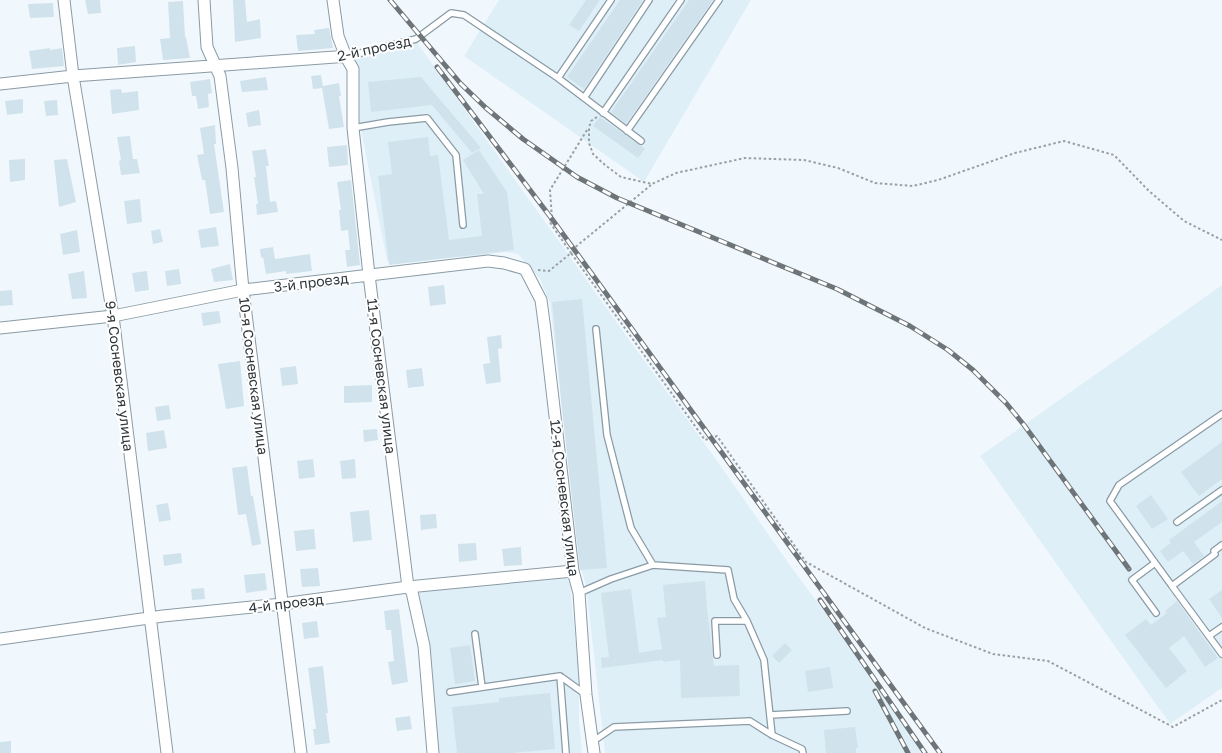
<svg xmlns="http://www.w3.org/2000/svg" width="1222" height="753" font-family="'Golos Text',sans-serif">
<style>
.built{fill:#dfeff8}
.building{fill:#d0e2ec}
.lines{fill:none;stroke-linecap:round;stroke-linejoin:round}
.service-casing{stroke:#8a9ba5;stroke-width:8}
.minor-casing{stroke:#8a9ba5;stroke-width:13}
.path{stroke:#99a0a5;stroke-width:2;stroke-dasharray:2.5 2.5;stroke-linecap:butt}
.service{stroke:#fff;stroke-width:5.5}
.minor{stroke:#fff;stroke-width:11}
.rail-casing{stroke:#6e7579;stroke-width:5}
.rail{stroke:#fff;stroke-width:3;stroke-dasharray:9;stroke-linecap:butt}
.labels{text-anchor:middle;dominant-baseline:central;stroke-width:4;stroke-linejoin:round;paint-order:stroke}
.street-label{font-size:14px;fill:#2f363a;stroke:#fff}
</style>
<rect width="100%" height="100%" fill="#f1f8fd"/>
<path class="built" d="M499,0H751L644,182L464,56Z
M416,41L625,334L713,455L787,561L928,753H605L586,585L580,565L550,303L540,279L518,254L505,252L478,256L387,261L348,64L361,57Z
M1222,285V688L1170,724L980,456Z
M564,572L570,585L579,674V720L582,753H435L413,588Z"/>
<path class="building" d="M85,0H100L101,13L88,14Z
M233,0H245L247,22L260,19L261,38L235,42Z
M586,0H600L579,31L569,25Z
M620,0H643L584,89L567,77Z
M689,0H713L626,124L611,112Z
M183,1L185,37H186L190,58L163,60L160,39L170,38L168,2Z
M53,3L54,17L30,18L28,4Z
M329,28L333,48L298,51L296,35L315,34L314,30Z
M135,46L136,62L118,65L117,48Z
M50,48V50L62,48L64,66L32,69L29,51Z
M321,75L323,86L339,83L341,96H339L344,127L329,129L322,88L313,89L311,76Z
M266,77L268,90L242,92L240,81Z
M421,77L481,148L472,153L432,105L371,112L368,82Z
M210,79L212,93L208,94L209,107L198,109L196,96H192L190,82Z
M121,89L122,93L138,91L139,110L112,114L110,90Z
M23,99V113L7,115L5,101Z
M57,100L58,115L46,116L44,101Z
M259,110L261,125L248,127L246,113Z
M600,117L645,149L638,158L593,126Z
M215,125L216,144H214L224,212L210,214L205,180H202L197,155L204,154L200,128Z
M130,136L133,159H137L140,173L121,175L119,161L121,160L117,137Z
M428,137L430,156L438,155L449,240L482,236L477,194H484L463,160L479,150L507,192L514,250L389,265L378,176L392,174L388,142Z
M347,145L348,165L329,167L327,147Z
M266,149L269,166H266L270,202L276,201L278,212L257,215L256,204H258L254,177H256L252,151Z
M25,159V180L10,182L9,160Z
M67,159L76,202L59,207L54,160Z
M351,180L360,265L347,267L345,250H350L348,230L341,231L339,210H341L337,182Z
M140,199L142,222L127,224L124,201Z
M216,227L219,246L201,248L198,230Z
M160,229L163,242L153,244L151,231Z
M77,230L80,252L63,255L60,234Z
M273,247L275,259L310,254L312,271L286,274V271L266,274L263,257L261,258L260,249Z
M230,264L233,280L214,282L211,269Z
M179,269L181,284L167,286L165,271Z
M84,271L87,298L72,299L68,274Z
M147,271L149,290L135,292L132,273Z
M444,285L446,304L430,306L428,287Z
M12,290L13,305L0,306V291Z
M582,299L607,568L580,570L562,409L552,302Z
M219,311L221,323L203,326L201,313Z
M501,335L502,348L498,349L501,382L486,384L483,364L490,363L487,337Z
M240,361L244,406L226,409L218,364Z
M296,366L298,384L282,386L280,368Z
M422,368L424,386L408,388L406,370Z
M372,385V402L344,403V386Z
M169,405L171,419L157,421L155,407Z
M377,429L378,440L364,442L363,430Z
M164,430L167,448L148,451L146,433Z
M1222,442V479L1199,496L1181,472Z
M313,459L315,477L299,479L297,461Z
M355,459L356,478L342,479L340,461Z
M247,466L251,496H253L261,544L252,546L246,514L238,515L232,468Z
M1151,495L1168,519L1152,529L1136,506Z
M1222,501V522L1194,542L1204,556L1193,564L1183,551L1168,562L1160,551L1171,543L1169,540Z
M168,503L171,520L159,522L156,505Z
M369,510L372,540L353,542L350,512Z
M436,514L437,528L421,530L420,515Z
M314,529L316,549L296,551L294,531Z
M476,543L477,560L459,562L458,544Z
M521,547L522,565L504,566L502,549Z
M181,553L182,563L164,566L163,555Z
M318,568L320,586L302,587L300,569Z
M265,573L267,590L246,593L244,575Z
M705,581L707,608L714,666L739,665L740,696L681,698L680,660L663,662V660L602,668L601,658L609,657L601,593L631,589L639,653L662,649L657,618L666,617L663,585Z
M204,588L205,599L192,600L191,589Z
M1222,590V618L1209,599Z
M1177,601L1218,658L1205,667L1184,636L1169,648L1187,671L1166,688L1125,635L1146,619L1151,625L1167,613L1165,611Z
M399,609L408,682L392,685L388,662L394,661L391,630H386L384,611Z
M317,621L319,637L304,639L302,623Z
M785,643L792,650L779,663L772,656Z
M470,645L475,681L455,684L450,648Z
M323,666L328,713H326L330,743L315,745L313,729H316L308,668Z
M830,667L833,688L808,692L805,671Z
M550,693L555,749L511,753H457L452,707L499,702V698Z
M410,716L412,729L397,731L395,718Z
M855,727L858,748H856V753H826L824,730Z
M11,741V753H0V742Z"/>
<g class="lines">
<defs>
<path id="service" d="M349,56L416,39L451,13L464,15L558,78L641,141
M558,78L611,0
M584,98L649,0
M603,113L681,0
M353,128L388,122L427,118L456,155L463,225
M627,131L719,0
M1177,522L1222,490
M1222,545L1214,551L1215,554L1172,586L1222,654
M1155,563L1132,580L1156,613
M653,565L728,570L734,599L747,621H715L717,655
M1172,586L1110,501L1119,485L1222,414
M579,593L611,579L653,565L631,528L607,435L596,329
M747,621L764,660L772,735
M475,634L482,687
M1209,636L1222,627
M560,676L566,753
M450,692L560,676L585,694
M770,715L847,711
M592,742L614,727L750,721L772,735L802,749L803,753"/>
<path id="minor" d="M64,0L73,76L113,316L167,753
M204,0L207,47L220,76L232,168L243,290L301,753
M333,0L338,36L346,57L353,69V128L369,275L408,587L412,592L424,646L433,753
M0,84L73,76L349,56
M0,328L113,316L243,290L488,261L504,263L525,269L541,300L545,330L573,571L579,593L586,695L594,753
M0,639L163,616L282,604L408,587L573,571"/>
</defs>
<use href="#service" class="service-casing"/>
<use href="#minor" class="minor-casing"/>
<path class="path" d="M597,117L591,121L589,128V143L593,154L605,165L621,177L652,184L676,173L745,158L804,160L838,168L875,183L913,186L938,180L1015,153L1064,141L1114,155L1149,191L1184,221L1222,240
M587,130L550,190L552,219L549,221L571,253L573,249L651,185
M538,270L549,271L571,253L705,440L717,436L806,562L925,628L993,654L1048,661L1173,727L1222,700"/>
<use href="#service" class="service"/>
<use href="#minor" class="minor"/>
<defs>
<path id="rail" d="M390,0L461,84L486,108L523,139L577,177L617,198L837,289L910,326L948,350L973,370L1006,403L1024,425L1129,569
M437,67L552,219L940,753
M820,600L925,753
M875,691L908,753"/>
</defs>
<use href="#rail" class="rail-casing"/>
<use href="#rail" class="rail"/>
</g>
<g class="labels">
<g class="street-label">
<text transform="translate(374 48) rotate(-12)">2-й проезд</text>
<text transform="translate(311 282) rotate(-7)">3-й проезд</text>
<text transform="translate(120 376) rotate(83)">9-я Сосневская улица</text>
<text transform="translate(254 376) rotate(83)">10-я Сосневская улица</text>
<text transform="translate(382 376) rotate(83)">11-я Сосневская улица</text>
<text transform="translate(565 498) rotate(83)">12-я Сосневская улица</text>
<text transform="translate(286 603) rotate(-7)">4-й проезд</text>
</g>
</g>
</svg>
